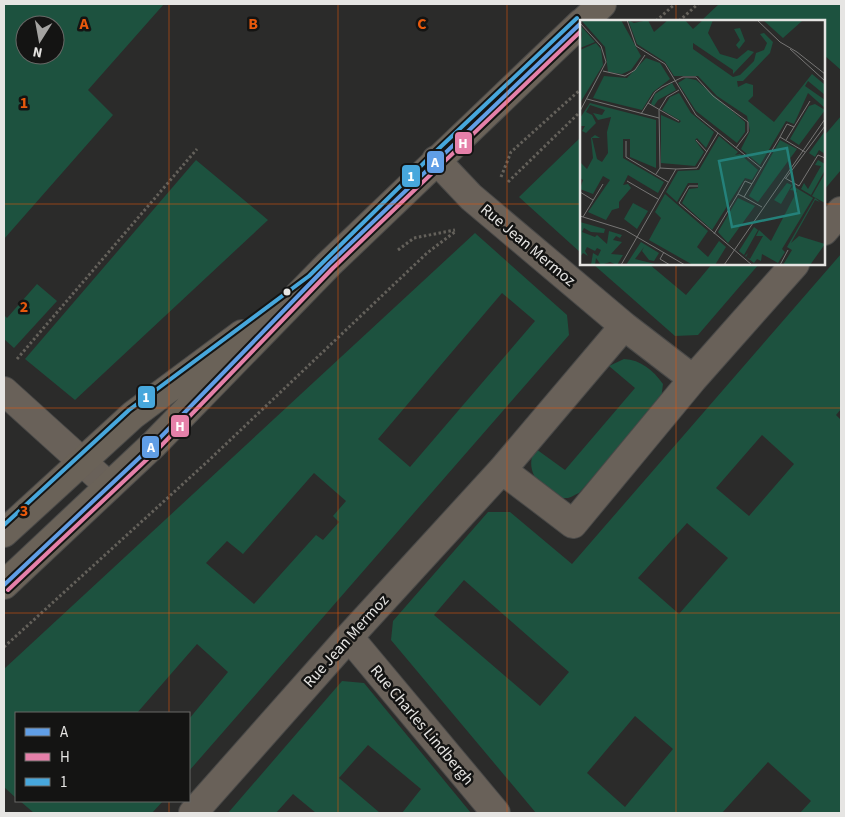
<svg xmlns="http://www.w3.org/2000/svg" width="845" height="817" font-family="'Source Sans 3',sans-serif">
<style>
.green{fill:#1d523f;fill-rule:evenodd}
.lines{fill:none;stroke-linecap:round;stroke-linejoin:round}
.street-casing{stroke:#494948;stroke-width:30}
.primary-casing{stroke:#494948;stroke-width:30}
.path{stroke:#64615b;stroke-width:3;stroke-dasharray:2.5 2.5;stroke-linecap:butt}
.street{stroke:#696159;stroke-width:28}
.primary{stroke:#6a6258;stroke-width:28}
.bus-1-casing{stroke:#141413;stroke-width:8}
.bus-2-casing{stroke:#141413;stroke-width:8}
.bus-3-casing{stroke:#141413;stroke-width:8}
.bus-1{stroke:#609ee6;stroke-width:4}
.bus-2{stroke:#e580a9;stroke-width:4}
.bus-3{stroke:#47a7dc;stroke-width:4}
.grid{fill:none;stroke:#e8590c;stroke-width:1;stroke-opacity:0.55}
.bus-dot{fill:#e6e5e3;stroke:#141413;stroke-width:2}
.labels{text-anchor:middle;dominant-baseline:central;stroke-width:5;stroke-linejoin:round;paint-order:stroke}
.street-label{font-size:16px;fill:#e6e5e3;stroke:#141413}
.inset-road{fill:none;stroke:#767574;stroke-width:1}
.view{fill:#24817a;fill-opacity:0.15;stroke:#24817a;stroke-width:2.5}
.inset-edge{fill:none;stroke:#e6e5e3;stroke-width:2.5}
.grid-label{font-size:16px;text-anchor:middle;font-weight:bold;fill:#e8590c;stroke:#141413;stroke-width:5;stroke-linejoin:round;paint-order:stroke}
.line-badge{stroke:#141413;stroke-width:2}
.badge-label{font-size:14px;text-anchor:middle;font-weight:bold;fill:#fff}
</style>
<rect width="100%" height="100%" fill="#2b2b2a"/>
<path class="green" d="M4,4H164L88,90L113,115L4,239ZM25,25H55V55H25Z
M719,4H841V70L824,55V21H701Z
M841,116V170L824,190V136Z
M581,137V253L519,197Z
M196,160L268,220L75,400L25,359Z
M475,233L567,315L569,335L189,771V719L228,672L197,644L137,713H16V798L4,787V669ZM502,293L535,321L410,467L378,439ZM314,473L346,501L333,516L339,522L323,540L316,535L254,604L206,563L227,541L243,554Z
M841,254V409L836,415L841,420V813H800L811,801L768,762L722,813H536L391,640L393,621L488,512H510L572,564ZM762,435L794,464L749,516L716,488ZM687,523L728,558L679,614L638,578ZM464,580L569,672L540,706L434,615ZM635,716L673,749L625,807L587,773Z
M593,264H649L686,295L712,264H759L698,335L675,336Z
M37,284L57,301L14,348L4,339V315L7,318Z
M624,359C641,360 653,370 663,384L661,400L579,493C576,494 572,497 568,498C547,500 520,470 536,449L565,470L635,388L609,366Z
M342,681L364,683L471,813H402L421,789L368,745L339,778L380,813H316L293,794L276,813H228Z
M20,801H163L152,813H34Z"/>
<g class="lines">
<defs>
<path id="street" d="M436,160L471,197L624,326
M824,231L841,211
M4,391L109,486
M502,470L573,524L693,379
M349,637L496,813
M193,813L349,637L502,470L624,326L693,379L795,264"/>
<path id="primary" d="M584,21L602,4
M4,533L133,415L242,334
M4,585L154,444L329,264L581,23"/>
</defs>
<use href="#street" class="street-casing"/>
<use href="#primary" class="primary-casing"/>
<path class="path" d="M656,21L675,4
M679,21L698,4
M501,177L511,152L581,89
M508,182L581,111
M398,250L414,238L455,230
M17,359L197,149
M4,647L207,462L427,253L456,231"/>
<use href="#street" class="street"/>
<use href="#primary" class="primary"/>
<defs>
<path id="bus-1" d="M4,585L154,444L329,264L581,23"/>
<path id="bus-2" d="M8,590L158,449L333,268L581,31"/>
<path id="bus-3" d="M4,525L129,410L309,276L432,155L577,18"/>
</defs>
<use href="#bus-1" class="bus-1-casing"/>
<use href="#bus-2" class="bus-2-casing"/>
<use href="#bus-3" class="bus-3-casing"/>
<use href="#bus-1" class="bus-1"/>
<use href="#bus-2" class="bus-2"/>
<use href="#bus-3" class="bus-3"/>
</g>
<path class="grid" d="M169,4V713M338,4V813M507,4V813M676,4V21M4,204H581M824,204H841M676,264V813M4,408H841M4,613H841M169,801V813"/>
<circle class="bus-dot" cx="287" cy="292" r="4.5"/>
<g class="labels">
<g class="street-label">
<text transform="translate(528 245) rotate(40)">Rue Jean Mermoz</text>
<text transform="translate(346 641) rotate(-48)">Rue Jean Mermoz</text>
<text transform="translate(422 725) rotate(50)">Rue Charles Lindbergh</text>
</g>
</g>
<g transform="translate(580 20)">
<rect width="245" height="245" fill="#2b2b2a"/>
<path d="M1,0H41L61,36L51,50L42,54L28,52L25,27ZM48,0L54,3L68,0L74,12L88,0H105L113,9L123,0H133L128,13L140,34L157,39L168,30L174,32L153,54V50L113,23V29L153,57L160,55L174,41L176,33L184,30L187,23L180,14L184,13L193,22L190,33L163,61H157L158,67L166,63L173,65V76L168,81L194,102L232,54L245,65V75L228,61L225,66L245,80V88L228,73L214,104L206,101L180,145L161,129L170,111L167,96L137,76L118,56H94L85,42L57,24ZM183,0H222V1L203,18ZM0,5L15,22L0,28L2,14ZM160,8L165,21L159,29L156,25L160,20L154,9ZM16,23L21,29L23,45L0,83V30ZM66,38L80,43L90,59L73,72L62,90L13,78L24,56L47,58ZM106,58L116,60L165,102V112L157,123L116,91L98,63ZM92,63L96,70L78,80L74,86L71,84L75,74ZM99,73L111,93L134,112L126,128L117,118L115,120L124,132L115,146L81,143V95L99,103L101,101L82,90L90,77ZM10,83L76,100V148L50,137V119H43V138L84,162L78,173L48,155L43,165L48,164L51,168L39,182V188L32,190L26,200L8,192L30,160L23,156L13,174L0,169L3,160L0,158V142L7,149L13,138L11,118L15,115L20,118H12L17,139L22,142L28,133L27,112L31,97L18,100L13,93L22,95L25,90L10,85L6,92L12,95L16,103L6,113L2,111L5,106H0V98ZM235,84L245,90L219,125L210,119L229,86ZM245,111V134L239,130L235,137L229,133ZM139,116L158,132L155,135L160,134L178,150L172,160L165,158L132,210L102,183L109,169L118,168V163H108L97,182L86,172L98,151L119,150ZM200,120L217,129L178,182L169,176ZM238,140L245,144V150L231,175L221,169L224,163L228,169L241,146L235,145ZM245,153V183L232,176ZM207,163L212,165L201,184L194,180ZM213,166L233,178L202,229L205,232L198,243L182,234L181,241L177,239L174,243L165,236L168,233L166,237L170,239L183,216H176L179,210L191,221L217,171L210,170ZM85,174L128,211L117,227L128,237L139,221L146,227L135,245H113L69,220L81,198L75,192ZM158,178L175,186L148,223L138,212ZM235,178L240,182L235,180L211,223L219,216L245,224L230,245H203L212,230L207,227ZM53,183L68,191L57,209L44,199ZM0,202L25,209L24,213L11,212L4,208L2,212L15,217L17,215L27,224L29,211L42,215L40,218L36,216L33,220L42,222L31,234L43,235L37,245L30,242L21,245L16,238L15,245H11L13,233L18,236L21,230L17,228L15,231L7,227L5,231L8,236L3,233L0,237ZM174,207L178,210L164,235L159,231ZM61,222L79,233L74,241L69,240L62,231L64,227L55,239L79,245H46Z" fill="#1d523f"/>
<path class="inset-road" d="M47,0L56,26L85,44L116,95L181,148M177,0L200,22L217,32L245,54M0,3L21,26L26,42L0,91M210,29L245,61M23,51L45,56L55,50L65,35M7,79L79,98M68,83L99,101M61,94L75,72L82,67L103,57H116L133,76L168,102V112L156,128M214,107L207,104L200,117L225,132M116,120L127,132M206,120L230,81M46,121V137L88,162M80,148L96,149M76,154L80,148L79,90L87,77L99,70M205,158L219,166L238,135L245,138M206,158L245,106M47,161L78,179M118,166H109L99,183L172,245M0,172L13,180M158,174L165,161L172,164M164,177L182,187M0,196L45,210L105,245M3,197L23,164M134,214L158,174L164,177L200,117M84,232L80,239L90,245M41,245L96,149L117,148L138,113M144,245L245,99M200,245L208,230"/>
<path class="view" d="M207,128L219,193L152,207L139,141Z"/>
<rect width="245" height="245" class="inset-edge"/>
</g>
<g class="grid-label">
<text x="84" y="29">A</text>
<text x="253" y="29">B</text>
<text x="422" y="29">C</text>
<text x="24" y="108">1</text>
<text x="24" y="312">2</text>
<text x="24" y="516">3</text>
</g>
<g class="line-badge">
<rect x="454" y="131" width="19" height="24" rx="5" fill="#e580a9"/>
<rect x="426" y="150" width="19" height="24" rx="5" fill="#609ee6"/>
<rect x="401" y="164" width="20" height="24" rx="5" fill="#47a7dc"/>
<rect x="137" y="385" width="19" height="24" rx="5" fill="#47a7dc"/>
<rect x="170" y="414" width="20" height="24" rx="5" fill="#e580a9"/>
<rect x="141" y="435" width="19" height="24" rx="5" fill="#609ee6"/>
</g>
<g class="badge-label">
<text x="463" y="148">H</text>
<text x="435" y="167">A</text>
<text x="411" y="181">1</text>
<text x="146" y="402">1</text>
<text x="180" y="431">H</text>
<text x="151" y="452">A</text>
</g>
<rect width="845" height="817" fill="none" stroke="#e6e5e3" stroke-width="10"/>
<rect x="15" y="712" width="175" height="90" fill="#141413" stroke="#686866"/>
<rect x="25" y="728" width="25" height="8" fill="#609ee6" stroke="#686866"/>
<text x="60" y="737" font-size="15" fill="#e6e5e3">A</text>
<rect x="25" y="753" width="25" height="8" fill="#e580a9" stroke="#686866"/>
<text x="60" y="762" font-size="15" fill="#e6e5e3">H</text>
<rect x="25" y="778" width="25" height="8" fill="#47a7dc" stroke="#686866"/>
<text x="60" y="787" font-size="15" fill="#e6e5e3">1</text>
<g transform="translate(40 40) rotate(191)"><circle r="24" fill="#141413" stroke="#686866"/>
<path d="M0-4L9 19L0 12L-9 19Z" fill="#a5a4a2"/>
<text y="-8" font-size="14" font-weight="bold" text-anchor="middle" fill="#e6e5e3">N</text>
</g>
</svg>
